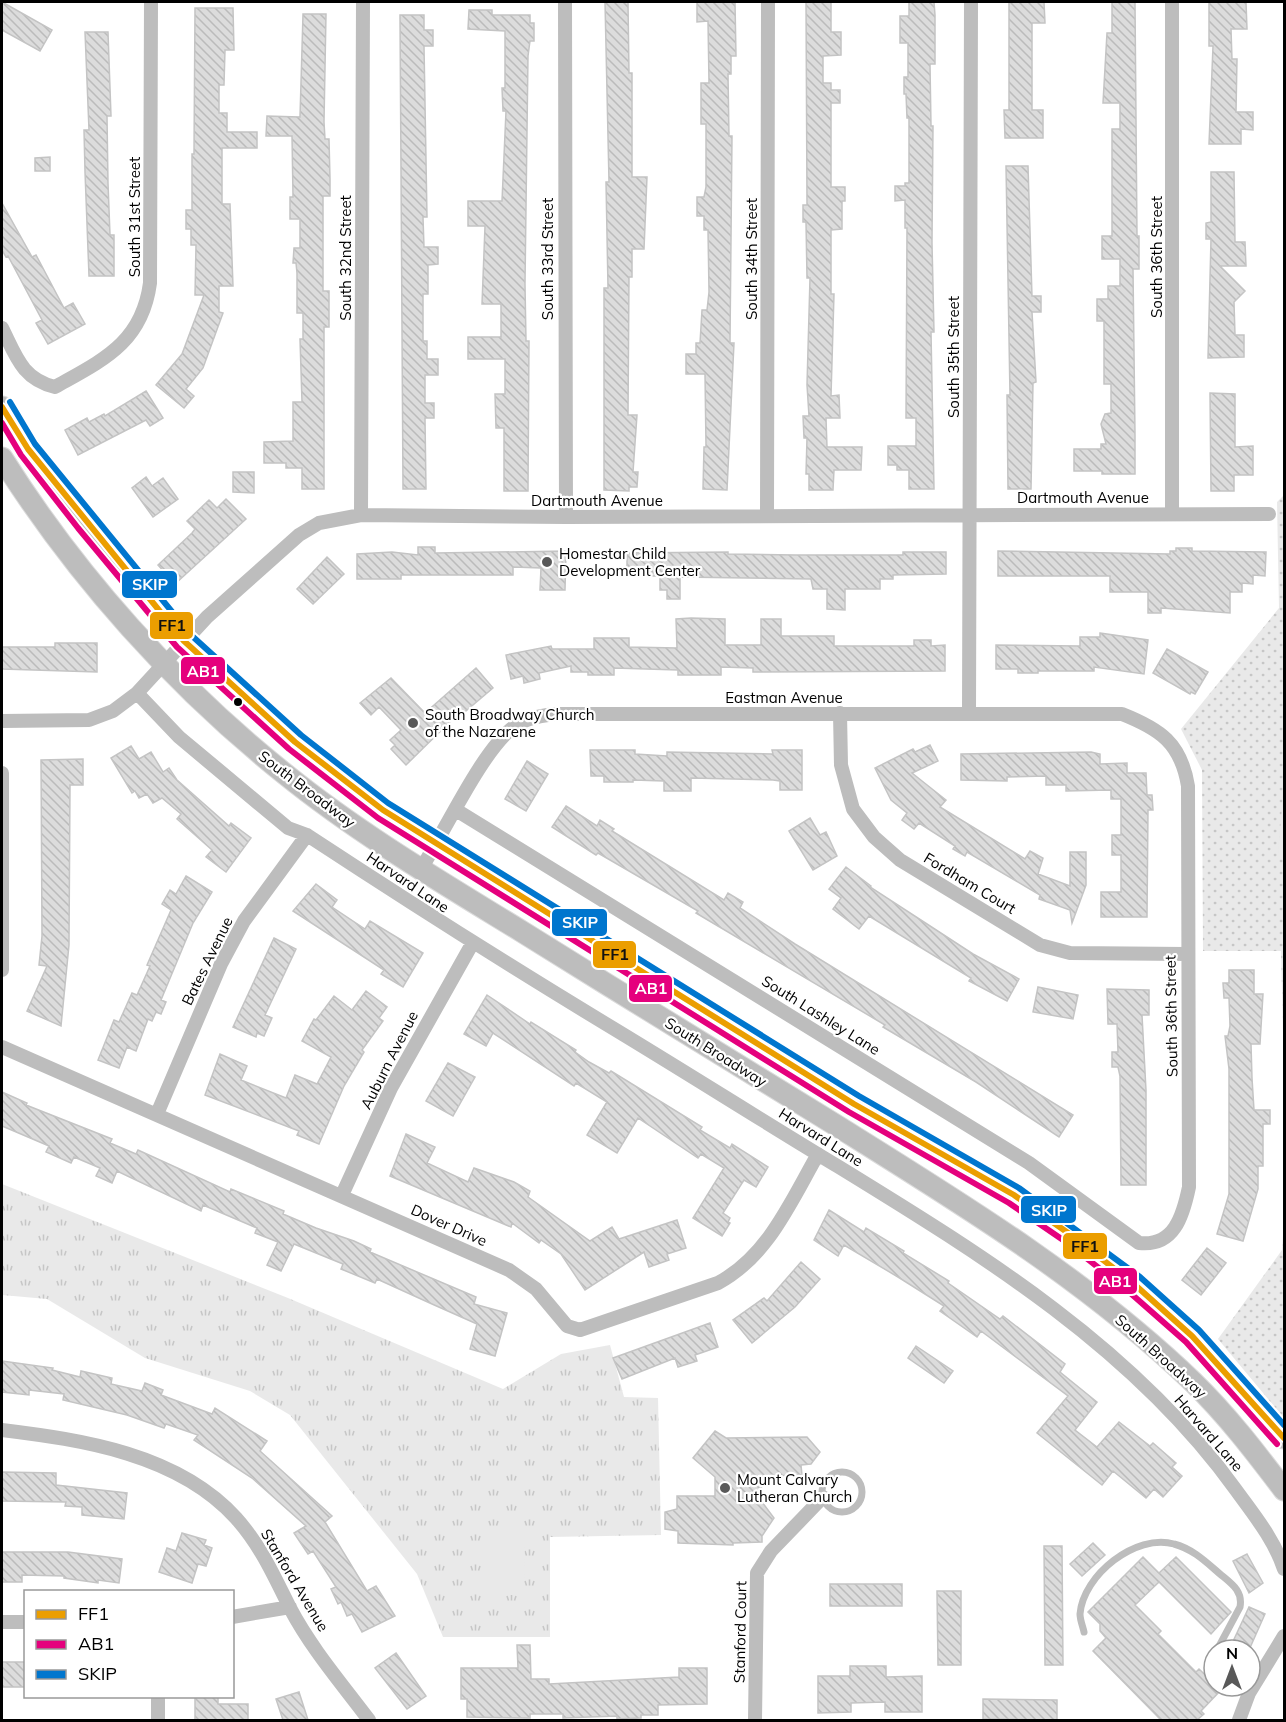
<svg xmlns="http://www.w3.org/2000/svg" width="1286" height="1722" font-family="Mulish,sans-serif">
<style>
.grass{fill:url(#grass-tufts)}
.park{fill:url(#park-dots)}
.garden{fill:#e9e9e9}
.building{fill:url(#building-back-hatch);stroke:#c4c4c4;stroke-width:1.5}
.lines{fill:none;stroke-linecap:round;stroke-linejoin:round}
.primary-casing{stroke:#dbdbdb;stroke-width:23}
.service{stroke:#bdbdbd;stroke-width:7}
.minor{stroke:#bdbdbd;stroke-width:14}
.primary{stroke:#bdbdbd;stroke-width:21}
.bus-1-casing{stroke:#fff;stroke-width:10}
.bus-2-casing{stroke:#fff;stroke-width:10}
.bus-3-casing{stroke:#fff;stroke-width:10}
.bus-1{stroke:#eb9e00;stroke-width:6}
.bus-2{stroke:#e5007d;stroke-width:6}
.bus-3{stroke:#0076ce;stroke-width:6}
.poi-dot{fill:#595959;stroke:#fff;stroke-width:2}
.bus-dot{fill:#000;stroke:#fff;stroke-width:2}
.labels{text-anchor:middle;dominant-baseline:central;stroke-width:4.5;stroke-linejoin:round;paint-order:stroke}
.street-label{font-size:15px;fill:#000;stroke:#fff}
.poi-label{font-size:15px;fill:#000;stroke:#fff;text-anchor:start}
.line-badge{stroke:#fff;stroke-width:2}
.badge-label{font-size:16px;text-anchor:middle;font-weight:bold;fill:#fff}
.pale-badge-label{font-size:16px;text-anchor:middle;font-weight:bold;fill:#111}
</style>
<defs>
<pattern id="grass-tufts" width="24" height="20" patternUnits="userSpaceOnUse" patternTransform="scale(1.5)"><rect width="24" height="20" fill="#e9e9e9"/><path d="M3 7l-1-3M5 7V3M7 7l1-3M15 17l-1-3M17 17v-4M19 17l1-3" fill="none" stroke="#c6c6c6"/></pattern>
<pattern id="park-dots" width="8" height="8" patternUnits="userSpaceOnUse" patternTransform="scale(1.5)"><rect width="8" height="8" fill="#e9e9e9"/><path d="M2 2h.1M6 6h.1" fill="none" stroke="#c6c6c6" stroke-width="1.8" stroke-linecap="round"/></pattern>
<pattern id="building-back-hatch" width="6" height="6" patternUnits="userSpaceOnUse" patternTransform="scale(1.5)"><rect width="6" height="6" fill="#dcdcdc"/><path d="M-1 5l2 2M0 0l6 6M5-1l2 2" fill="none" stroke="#bbb"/></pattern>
</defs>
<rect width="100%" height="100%" fill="#fff"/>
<path class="grass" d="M2,1184L288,1298L503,1389L561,1354L610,1345L624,1397L658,1398L661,1535L550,1537V1637H443L417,1574L290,1415L250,1391L145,1358L47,1299L2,1295Z"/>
<path class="park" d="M1284,495V1073L1281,951H1203L1202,770L1181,729L1279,608L1277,502Z
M1284,1221V1418L1218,1339L1282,1250Z"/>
<path class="garden" d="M1284,784V859L1278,853Z
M484,1527H525L524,1595H484Z"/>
<path class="building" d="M2,2L52,30L40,51L2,30Z
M605,2H628L629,73H632V177H647L644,249H632V277H629L628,415H637L633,472H638L637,487H629V491L604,490V288H608L606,182H609Z
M697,2H735L736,56H731V74H728L729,136H732L730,343H734L727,490L703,489L704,447H706L705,374H686V354H696V343H700L702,310H707L709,292L708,230H704V216H697V197H704L706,187V124H701V83H709L708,21L697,22Z
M806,2H831V32H841V55L823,56V83H831V90H840V103H831V187H845V201H842V229L831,230V294H834L831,396L839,395L840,418H826L827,447H862L861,470H834L833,490H809V474H806L807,438H804L803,416H809L807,385L810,278H807L806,222H803V205H807Z
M909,2H934L935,15V64H930L931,126H933L932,243L934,332H931L934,489H909V470H897V465H888V446H916V418H906L907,228H905V200L895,201V186H905V183H909V118H907L906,94H904V77H908V43H900V16H909Z
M1009,2H1044L1045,23H1032V110H1043V138H1005L1004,110H1009Z
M1112,2H1135L1137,236H1139V269H1133L1135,435V474H1102V471H1074V449H1101V444H1106L1101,424L1105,414L1111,413V384H1104V321H1097V299H1108V286H1120V259H1102V236H1112V129H1120V103H1103L1107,33H1112Z
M1209,2H1246L1247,29H1231L1232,59H1237L1236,112H1253V130L1241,129V144H1209L1213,46H1209Z
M195,8H233L234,50H225L224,85H219V113H227V132H257V148H222V204H230L233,286H219V312L223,313L203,368L186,389L194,396L184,408L156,385L182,354L204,295H195L196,245H191V229H186V210H192V154H194Z
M469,10H492V15H530V23H534V41H530L528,56L525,284L526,341H529L528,491H504V428H496L495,394H505V359H468V337H501V304H482L485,226H468V201H502L506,111H503L502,88H505V31L468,29Z
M303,14H326L324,122L325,139H329L330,179V196H323V291H329V327H324V489H302V468H286V463H264V442L293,441V402H302L300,339H303V313H297V273L296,263H293L294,248H300V219H290V197H293L292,136H266L267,116L300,117Z
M400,15H424V30H433V46H424L427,217H423L424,247H438V264L428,265V294H423V341H427V359H438V375H425V403H434V418H425L426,489H403Z
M85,32H108L111,116H107L108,183L110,235H114V276H89L85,172L84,130H89Z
M50,157V171H35V158Z
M1006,166H1028L1032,296H1041V312H1032L1036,382L1033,383L1031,489H1008L1007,395H1010Z
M1211,172H1234L1235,242H1245L1246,266H1220L1245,291L1234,302L1235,335H1244V357L1208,358L1211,239H1206V223L1211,222Z
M2,203L32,257L36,255L64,308L73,303L85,324L48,344L36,323L42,320L8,256L6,257L2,250Z
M146,391L163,418L150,426L146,420L78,455L65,430L87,418L89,422L104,414L105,416Z
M1210,393L1235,394V447L1253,446V475H1234V491H1211Z
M233,472H254V493L233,492Z
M146,477L152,486L163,478L178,499L153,517L132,488Z
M226,499L246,519L175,584L158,565L192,533L195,529L187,521L209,500L217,508Z
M418,547H435V553L566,551L565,590H540L541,568L513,567V575H401V579H357V554L392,552L418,555Z
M1176,548H1192V551L1266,552L1265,576L1253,575V584L1242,583V592H1230V613L1161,608V613H1148V592H1110V576H998V551L1170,554V551H1176Z
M728,552V554L796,555H903V552H946V574L893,575V579H880V589H845V610L827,609V589H813L811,579L680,577V599H667V590H660V576H631V568H627V553Z
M327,557L344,574L313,604L297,589Z
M691,618L725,619V645H761V619H781V636H834V646H914V640H931V646L945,645V671L753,672V668L721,667V675H678V670L614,668V675H588V672H571V666L539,673L540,679L524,683L523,676L511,679L506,655L551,646L552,649H594V638H629V647L677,648L676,619Z
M1100,633L1148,640L1144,674L1094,667V671H1038V673H1018V669H996V645L1080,646V637H1100Z
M55,643H97V672L2,669V647H55Z
M1167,649L1208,672L1195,694L1191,692L1190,694L1153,673Z
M476,668L493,688L460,716L458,714L406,765L391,749L395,745L390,740L401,730L379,707L371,715L360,703L391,678L425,713Z
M930,745L938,761L912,773L946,800L940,807L1025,859L1030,851L1043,858L1038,874L1070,886V852H1086V885L1072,923L1070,910L1039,899L1040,895L967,852L965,856L953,849L955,846L919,823L914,829L902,820L907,813L891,800L875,768L913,749L915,752Z
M131,746L139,759L151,752L163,772L169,768L177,780L229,826L231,823L251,838L226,872L206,857L212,850L177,819L181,814L162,798L153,803L147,794L139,798L135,791L132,793L111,758Z
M590,750H635V754L667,756V752L773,754L772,750H802V790H780V781L773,780L691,778V791H664V781L633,780V782H604V776H591Z
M1091,752L1100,754V764L1127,763V773H1146L1147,795H1152L1153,810H1148L1147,917H1101V892H1121V855H1112V835H1121V799H1111V790L1066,791V785H1046V776L1007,777V781L961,780V754Z
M83,759V785H70L69,945L61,1026L27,1011L47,966L39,965L42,936L41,760Z
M527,761L548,774L526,811L505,799Z
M566,806L597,826L600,820L614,829L612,831L724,900L728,893L743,902L740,908L795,944L1073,1115L1059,1137L976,1082L883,1027L885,1025L696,913L698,911L598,853L596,855L552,827Z
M810,818L820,835L826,832L837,856L813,870L789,831Z
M846,867L871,886L870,887L927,924L973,954L1019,979L1007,1001L969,981L971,978L869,916L859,929L833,909L841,898L829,889Z
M186,876L212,892L193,923L161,1000L166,1002L161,1014L156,1012L152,1021L148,1019L136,1051L127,1047L119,1068L98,1060L114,1020L119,1022L132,993L137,995L150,966L147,965L171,910L162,904L170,890L176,894Z
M316,884L337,900L332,907L365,929L370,921L423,953L403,987L381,974L384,970L293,911Z
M274,938L296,949L265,1015L272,1018L264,1036L257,1033L256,1037L233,1027Z
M1229,970H1254V994H1263L1260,1044H1251L1252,1078L1254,1110H1270V1124H1263V1166H1258V1189L1243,1241L1217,1234L1229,1194V1069L1225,1036H1228L1230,1026L1229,998H1224L1223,983H1229Z
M1038,987L1078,995L1073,1019L1033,1012Z
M1107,989L1149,990V1015H1142L1146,1090V1185H1121L1120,1076L1118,1067H1112V1052H1118L1117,1024H1108Z
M366,991L387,1007L379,1018L383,1021L362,1050L364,1052L344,1086L319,1144L297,1135L299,1131L205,1095L220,1054L247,1066L241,1080L286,1098L295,1075L317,1084L331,1057L302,1041L314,1019L316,1020L334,996L352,1010Z
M487,995L530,1024L531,1022L576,1050L575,1052L589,1062L609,1073L611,1071L702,1127L700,1130L730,1148L732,1144L768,1167L756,1187L744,1180L723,1213L730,1218L728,1222L730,1223L722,1236L693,1218L724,1168L701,1154L698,1158L638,1118L617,1153L587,1135L607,1102L576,1083L574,1086L493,1033L486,1046L464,1034Z
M448,1063L475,1077L453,1116L426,1101Z
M2,1092L27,1103L26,1105L112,1139L110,1143L136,1154L138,1150L230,1192L231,1189L284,1211L283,1214L316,1228L354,1241L371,1249L370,1252L476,1297L474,1304L507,1313L495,1356L470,1349L477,1324L432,1304L377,1279L375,1283L341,1269L343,1264L294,1244L281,1271L267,1265L278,1242L255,1233L257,1228L203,1205L201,1211L117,1171L112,1183L96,1176L100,1168L74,1157L71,1163L46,1152L49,1146L2,1126Z
M406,1134L435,1147L427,1163L468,1182L474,1168L514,1182L530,1191L528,1197L590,1241L612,1227L619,1239L677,1220L686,1248L667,1254L669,1260L649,1267L644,1252L585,1290L561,1254L541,1240L539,1243L512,1223L511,1227L390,1176Z
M829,1210L864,1232L866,1228L904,1251L903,1253L949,1281L948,1283L1000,1319L1003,1316L1065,1364L1060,1372L1097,1402L1075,1430L1097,1447L1119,1422L1150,1446L1153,1443L1176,1463L1172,1467L1182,1476L1163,1497L1154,1489L1146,1498L1113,1471L1102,1485L1037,1433L1068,1396L981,1331L977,1337L940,1311L944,1306L898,1277L844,1245L838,1256L814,1240Z
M1207,1248L1226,1263L1201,1295L1182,1280Z
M801,1262L820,1279L795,1307L752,1343L733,1320L764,1298L767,1301Z
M710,1323L718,1347L695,1355L697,1361L678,1367L675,1358L622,1379L613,1358Z
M916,1346L953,1371L944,1383L908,1358Z
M2,1361L53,1368L52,1370L80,1377L81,1371L112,1378L111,1384L142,1391L145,1383L163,1390L161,1395L212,1414L215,1408L267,1441L260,1451L332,1516L325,1522L367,1591L376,1586L395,1616L362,1632L352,1614L347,1616L341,1602L338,1604L331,1589L336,1587L313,1551L308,1554L294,1533L306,1526L252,1478L194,1440L198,1435L166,1424L164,1428L127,1415L63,1400L64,1394L29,1390V1395L2,1392Z
M715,1431L726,1438L807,1437L820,1452L811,1464L801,1465L802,1475L761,1476L762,1502L774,1518L762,1536V1542L733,1543V1545L678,1543V1531L665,1529V1512L677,1509V1496H715V1477L693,1458Z
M2,1472L56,1473V1485L127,1493L124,1519L82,1515V1507L65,1506L66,1502L2,1501Z
M182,1533L206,1540L204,1545L212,1548L206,1566L198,1564L192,1583L159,1572L167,1548L176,1551Z
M1093,1543L1105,1555L1082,1576L1070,1564Z
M1044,1546H1062L1063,1665H1045Z
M2,1552H68L122,1559L119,1583L98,1580V1583L64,1578V1576L22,1575V1582H2Z
M1247,1554L1263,1583L1249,1593L1233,1561Z
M1143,1557L1159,1573L1176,1557L1231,1612L1211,1634L1159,1582L1135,1605L1161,1631L1158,1634L1196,1672L1199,1669L1221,1690L1201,1711L1204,1714L1197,1720H1161L1093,1651L1106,1638L1100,1631V1624L1088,1612Z
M830,1584H902V1606H830Z
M937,1591H961V1665H938Z
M1249,1607L1265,1614L1249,1650H1229Z
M517,1645H530L531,1679H549V1684L679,1677V1668H707V1704L658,1705V1715H641V1718L617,1719V1716L563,1718V1714H530V1718L467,1717V1699H461V1668H518Z
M396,1653L426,1696L407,1709L375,1668Z
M2,1662H26V1687H2Z
M850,1666H886V1677L922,1676V1712H885V1702L851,1703V1712L818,1713V1676H850Z
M299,1692L308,1720H283L276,1699Z
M195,1696H218V1704H248V1720H195Z
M983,1699L1057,1700V1720L983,1719Z"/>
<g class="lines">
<defs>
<path id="primary" d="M2,407L28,449L85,522L184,641L295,742L383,810L854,1104L1014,1195L1071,1235L1134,1284L1192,1336L1284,1438
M2,458C77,577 175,686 285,774C358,833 441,882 521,931C625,996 730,1060 834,1124C959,1202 1086,1279 1193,1382C1227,1415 1256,1453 1284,1490"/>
</defs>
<use href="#primary" class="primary-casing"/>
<path class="service" d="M822 1492a20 20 0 1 1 40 0a20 20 0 1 1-40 0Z
M1084,1632C1083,1627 1080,1620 1080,1614C1083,1575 1136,1533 1174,1544C1193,1549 1206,1562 1220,1574C1232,1584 1243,1591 1240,1607L1217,1650
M1214,1656L1211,1663L1214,1668
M1236,1686L1249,1693"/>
<path class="minor" d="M565,2L566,517
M1172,2V513
M2,328C16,356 22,379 55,387C103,360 142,343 150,283L151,2
M361,515L363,2
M767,516L768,2
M137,693L179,737L288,828L307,835C406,900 505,963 606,1024C684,1071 761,1120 839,1167C984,1256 1135,1349 1236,1490C1254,1515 1274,1539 1284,1569
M840,713L841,765L853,809L874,837L900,860L1040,945L1070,953L1186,954
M969,713L971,2
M2,721L89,720L113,711L137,693L207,617L299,535L319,523L361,515L566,517L1269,514
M2,773V970
M421,869C444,833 483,748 515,726C526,718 541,716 554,714H1122C1160,729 1181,743 1188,786L1189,1187C1183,1216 1174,1247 1139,1243L1029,1163L456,810
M2,1047L509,1270L536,1289L567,1326L580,1330L718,1283C768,1256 790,1203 818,1154
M157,1114L221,964L244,921L307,835
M342,1195L391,1088L472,944
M2,1430C83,1440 178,1454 236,1518C261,1546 274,1576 290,1608C311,1648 342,1684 369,1720
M232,1617L290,1607
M2,1622H26
M158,1720V1696
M755,1720L757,1573L771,1551L823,1497
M1239,1720L1249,1693L1284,1636"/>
<use href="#primary" class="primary"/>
<defs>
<path id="bus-1" d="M2,407L28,449L184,641L295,742L383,810L854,1104L1014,1195L1071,1235L1134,1284L1192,1336L1284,1438"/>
<path id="bus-2" d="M2,423L21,455L78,528L177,647L289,749L378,818L849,1112L1009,1203L1066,1242L1128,1291L1186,1342L1277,1444"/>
<path id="bus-3" d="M10,402L35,444L191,635L301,735L388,803L859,1096L1019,1188L1140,1277L1199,1330L1284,1425"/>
</defs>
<use href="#bus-1" class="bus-1-casing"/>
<use href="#bus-2" class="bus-2-casing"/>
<use href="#bus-3" class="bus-3-casing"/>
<use href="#bus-1" class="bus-1"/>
<use href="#bus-2" class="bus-2"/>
<use href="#bus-3" class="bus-3"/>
</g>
<g class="poi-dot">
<circle cx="547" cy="562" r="6"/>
<circle cx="413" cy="723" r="6"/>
<circle cx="725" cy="1488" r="6"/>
</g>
<circle class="bus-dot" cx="238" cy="702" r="5"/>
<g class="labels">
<g class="street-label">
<text transform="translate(134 217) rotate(-90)">South 31st Street</text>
<text transform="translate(1156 257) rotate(-90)">South 36th Street</text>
<text transform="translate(345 258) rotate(-90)">South 32nd Street</text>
<text transform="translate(547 259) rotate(-90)">South 33rd Street</text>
<text transform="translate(751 259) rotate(-90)">South 34th Street</text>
<text transform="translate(953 357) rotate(-90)">South 35th Street</text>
<text x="1083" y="497">Dartmouth Avenue</text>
<text x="597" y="500">Dartmouth Avenue</text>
<text x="784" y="697">Eastman Avenue</text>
<text transform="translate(307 789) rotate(37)">South Broadway</text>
<text transform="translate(408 882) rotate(34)">Harvard Lane</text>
<text transform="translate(970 883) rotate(31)">Fordham Court</text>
<text transform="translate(207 961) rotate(-64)">Bates Avenue</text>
<text transform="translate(821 1015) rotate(32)">South Lashley Lane</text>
<text transform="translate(1171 1016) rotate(-91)">South 36th Street</text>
<text transform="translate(716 1052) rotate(32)">South Broadway</text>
<text transform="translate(389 1060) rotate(-63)">Auburn Avenue</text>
<text transform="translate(821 1137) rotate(32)">Harvard Lane</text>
<text transform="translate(449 1225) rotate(24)">Dover Drive</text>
<text transform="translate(1161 1356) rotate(42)">South Broadway</text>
<text transform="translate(1209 1433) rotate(49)">Harvard Lane</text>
<text transform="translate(295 1580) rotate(59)">Stanford Avenue</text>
<text transform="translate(740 1632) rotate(-89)">Stanford Court</text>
</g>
<g class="poi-label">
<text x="559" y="553">Homestar Child<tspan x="559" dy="17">Development Center</tspan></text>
<text x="425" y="714">South Broadway Church<tspan x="425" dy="17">of the Nazarene</tspan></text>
<text x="737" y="1479">Mount Calvary<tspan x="737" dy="17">Lutheran Church</tspan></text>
</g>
</g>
<g class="line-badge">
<rect x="121" y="570" width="57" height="29" rx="6" fill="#0076ce"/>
<rect x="149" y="611" width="45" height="29" rx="6" fill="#eb9e00"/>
<rect x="180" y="656" width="46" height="29" rx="6" fill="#e5007d"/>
<rect x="551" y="908" width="57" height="29" rx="6" fill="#0076ce"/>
<rect x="592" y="940" width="45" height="29" rx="6" fill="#eb9e00"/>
<rect x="628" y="974" width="45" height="29" rx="6" fill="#e5007d"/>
<rect x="1020" y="1195" width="57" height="29" rx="6" fill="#0076ce"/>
<rect x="1062" y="1232" width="46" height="28" rx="6" fill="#eb9e00"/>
<rect x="1093" y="1267" width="45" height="28" rx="6" fill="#e5007d"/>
</g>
<g class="badge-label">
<text x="150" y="590">SKIP</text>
<text x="203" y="677">AB1</text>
<text x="580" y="928">SKIP</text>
<text x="651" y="994">AB1</text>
<text x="1049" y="1216">SKIP</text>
<text x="1115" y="1287">AB1</text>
</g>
<g class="pale-badge-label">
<text x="172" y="631">FF1</text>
<text x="615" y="960">FF1</text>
<text x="1085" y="1252">FF1</text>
</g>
<rect width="1286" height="1722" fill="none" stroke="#000000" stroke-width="6"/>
<rect x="24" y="1590" width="210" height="108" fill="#ffffff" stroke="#999999" stroke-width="1.5"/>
<rect x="36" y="1610" width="30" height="9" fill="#eb9e00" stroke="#999999" stroke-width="1.5"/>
<text x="78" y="1620" font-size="18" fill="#000000">FF1</text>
<rect x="36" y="1640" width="30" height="9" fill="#e5007d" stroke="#999999" stroke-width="1.5"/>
<text x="78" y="1650" font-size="18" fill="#000000">AB1</text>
<rect x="36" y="1670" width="30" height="9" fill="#0076ce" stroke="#999999" stroke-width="1.5"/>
<text x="78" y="1680" font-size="18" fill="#000000">SKIP</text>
<g transform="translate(1232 1668)"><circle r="28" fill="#ffffff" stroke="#999999" stroke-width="1.5"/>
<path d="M0-4.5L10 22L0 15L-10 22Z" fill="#595959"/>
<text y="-9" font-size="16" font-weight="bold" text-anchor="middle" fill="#000000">N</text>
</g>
</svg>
